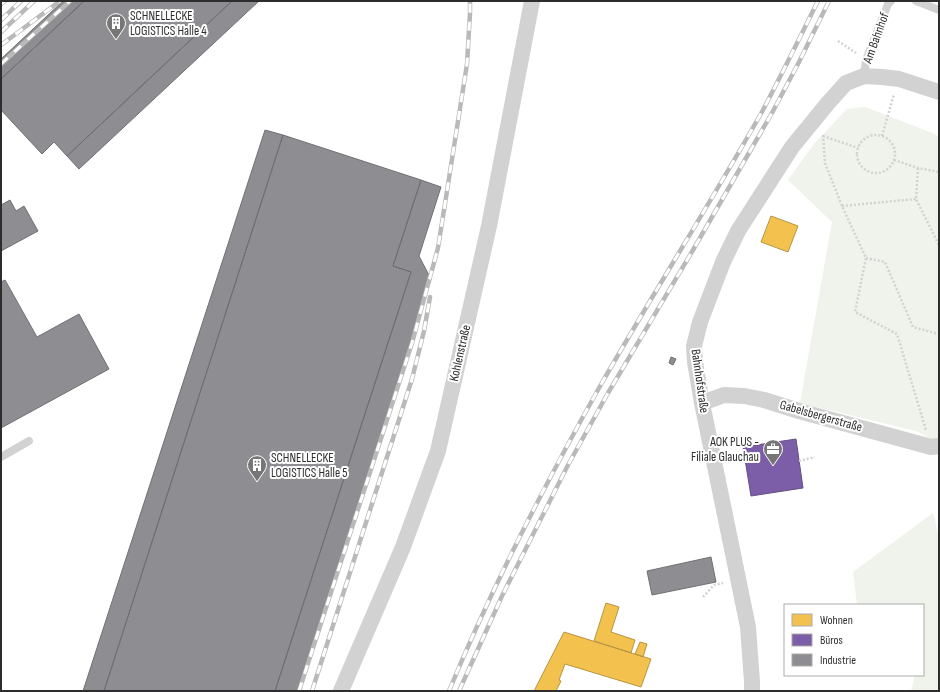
<svg xmlns="http://www.w3.org/2000/svg" width="940" height="692" font-family="'Sofia Sans Condensed',sans-serif">
<style>
.green{fill:#eff3eb}
.homes{fill:#f2c14e;stroke:#b79544}
.offices{fill:#7b5ea7;stroke:#644f82}
.industry{fill:#8d8d92;stroke:#707074}
.lines{fill:none;stroke-linecap:round;stroke-linejoin:round}
.path{stroke:#d2d2d2;stroke-width:2.5;stroke-dasharray:2 2;stroke-linecap:butt}
.service{stroke:#d2d2d2;stroke-width:8}
.minor{stroke:#d2d2d2;stroke-width:16}
.rail-casing{stroke:#b9b9b9;stroke-width:4.5}
.rail{stroke:#fff;stroke-width:3;stroke-dasharray:9;stroke-linecap:butt}
.labels{text-anchor:middle;dominant-baseline:central;stroke-width:4;stroke-linejoin:round;paint-order:stroke}
.poi-label{font-size:13px;fill:#2d2d2d;stroke:#fff;text-anchor:start}
.street-label{font-size:13px;fill:#2d2d2d;stroke:#fff}
</style>
<rect width="100%" height="100%" fill="#fff"/>
<path class="green" d="M865,107L935,134L939,137V439L936,442L916,431L800,403L832,222L788,180L814,144L847,109Z
M933,513L939,536V691H911L915,675H923V605H857L853,572Z"/>
<path class="homes" d="M771,216L798,226L788,252L761,242Z
M606,603L619,607L611,632L635,640L631,653L594,641Z
M564,632L651,659L641,687L565,664L559,680L561,681L556,691H534Z
M640,642L647,644L643,657L635,654Z"/>
<path class="offices" d="M796,439L803,488L751,496L743,447Z"/>
<path class="industry" d="M63,1H84L1,79V59Z
M84,1H232L67,156L54,142L42,154L1,110V79Z
M232,1H259L79,169L67,156Z
M265,130L283,135L104,691H83Z
M283,135L421,180L393,266L411,272L275,691H104Z
M421,180L441,187L419,256L431,279L297,691H275L411,272L393,266Z
M10,200L16,211L24,206L38,231L1,251V205Z
M5,280L37,337L79,314L109,369L1,428V281V282Z
M671,357L676,359L673,365L669,363Z
M711,557L716,582L652,595L647,571Z"/>
<g class="lines">
<path class="path" d="M838,41L856,53
M823,135L825,163L842,206L866,258L855,312L897,334L926,430
M857 154a19 19 0 1 1 38 0a19 19 0 1 1-38 0Z
M823,136L858,148
M882,136L894,94
M894,160L918,168L939,172
M918,168L916,199L939,245
M842,206L916,199
M866,258L885,262L913,327L939,334
M799,461L815,457
M703,597L714,585L723,583"/>
<path class="service" d="M916,1L939,10
M864,76L866,60L888,4L891,1
M1,457L29,441"/>
<path class="minor" d="M702,403L724,395L744,396L764,400L799,411L931,447L939,446
M341,691L403,547L438,451L489,226L532,1
M752,691V682L748,627L702,403L695,362L694,346L700,322L723,262L738,231L792,147L828,103L846,83L864,76L882,77L899,79L939,92"/>
<defs>
<path id="rail" d="M1,4L5,1
M1,20L21,1
M1,32L34,1
M1,45L60,1
M1,64L70,1
M299,691L412,343L438,248L467,64L470,13V1
M312,691L412,379L424,331L430,297
M449,691C492,587 544,486 599,388C652,295 710,204 763,110C782,74 800,37 818,1
M459,691L502,596L568,465L608,393L693,250L772,113L799,62L829,1"/>
</defs>
<use href="#rail" class="rail-casing"/>
<use href="#rail" class="rail"/>
</g>
<defs>
<symbol id="building-pin" viewBox="-11 -11 22 30"><path d="M0 17L-7.5 6A9.5 9.5 0 1 1 7.5 6Z" fill="#767676" stroke="#fff"/><path d="M-4-6H4V6H1V3H-1V6H-4ZM-2.5-4.3h1.7v1.8h-1.7ZM.8-4.3h1.7v1.8H.8ZM-2.5-1h1.7V.8h-1.7ZM.8-1h1.7V.8H.8Z" fill="#fff"/></symbol>
<symbol id="office-pin" viewBox="-11 -11 22 30"><path d="M0 17L-7.5 6A9.5 9.5 0 1 1 7.5 6Z" fill="#767676" stroke="#fff"/><path d="M-6-3h4V-5.5h4V-3h4V5H-6ZM-1-4.5V-3h2v-1.5ZM-6 0V1H6V0Z" fill="#fff"/></symbol>
</defs>
<g fill-rule="evenodd">
<use href="#building-pin" x="105" y="12" width="22" height="30"/>
<use href="#office-pin" x="762" y="438" width="22" height="30"/>
<use href="#building-pin" x="246" y="454" width="22" height="30"/>
</g>
<g class="labels">
<g class="poi-label">
<text x="130" y="16">SCHNELLECKE<tspan x="130" dy="15">LOGISTICS Halle 4</tspan></text>
<text x="759" y="442" text-anchor="end">AOK PLUS -<tspan x="759" dy="15">Filiale Glauchau</tspan></text>
<text x="271" y="458">SCHNELLECKE<tspan x="271" dy="15">LOGISTICS Halle 5</tspan></text>
</g>
<g class="street-label">
<text transform="translate(876 38) rotate(-70)">Am Bahnhof</text>
<text transform="translate(460 353) rotate(-77)">Kohlenstraße</text>
<text transform="translate(700 381) rotate(82)">Bahnhofstraße</text>
<text transform="translate(821 416) rotate(16)">Gabelsbergerstraße</text>
</g>
</g>
<rect width="940" height="692" fill="none" stroke="#2d2d2d" stroke-width="4"/>
<rect x="784" y="604" width="140" height="72" fill="#ffffff" stroke="#ababab"/>
<rect x="792" y="614" width="20" height="12" fill="#f2c14e" stroke="#ababab"/>
<text x="820" y="624" font-size="12" fill="#2d2d2d">Wohnen</text>
<rect x="792" y="634" width="20" height="12" fill="#7b5ea7" stroke="#ababab"/>
<text x="820" y="644" font-size="12" fill="#2d2d2d">Büros</text>
<rect x="792" y="654" width="20" height="12" fill="#8d8d92" stroke="#ababab"/>
<text x="820" y="664" font-size="12" fill="#2d2d2d">Industrie</text>
</svg>
